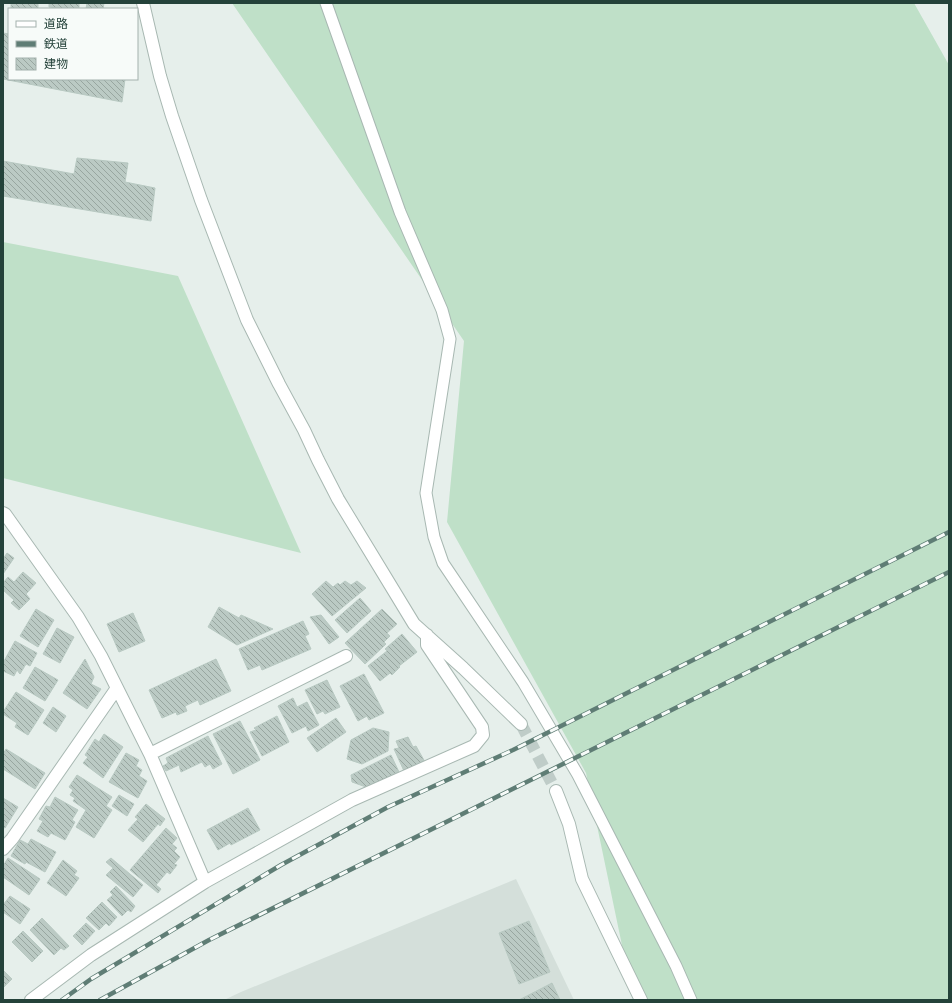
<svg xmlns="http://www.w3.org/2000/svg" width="952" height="1003" font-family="'Exo 2','Noto Sans JP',sans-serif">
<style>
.built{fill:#d4dfda}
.grass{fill:#bfe0c8}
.building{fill:url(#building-back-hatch);stroke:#b8c9c2}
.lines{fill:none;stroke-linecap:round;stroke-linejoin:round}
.street-tunnel{stroke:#bfccc8;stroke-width:12;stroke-dasharray:12 6;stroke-linecap:butt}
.lane-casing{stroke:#a8b8b2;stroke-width:13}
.street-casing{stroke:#a8b8b2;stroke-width:14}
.lane{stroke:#fff;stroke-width:11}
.street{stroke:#fff;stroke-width:12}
.rail-casing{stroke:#5f7d75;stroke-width:4.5}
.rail{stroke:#f7fbf9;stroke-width:3;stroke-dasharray:9;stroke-linecap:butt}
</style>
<defs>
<pattern id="building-back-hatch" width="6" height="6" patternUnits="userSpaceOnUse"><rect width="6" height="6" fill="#bbcac4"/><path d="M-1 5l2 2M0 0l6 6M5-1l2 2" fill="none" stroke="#98a6a0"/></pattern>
</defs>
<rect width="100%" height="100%" fill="#e6efeb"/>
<path class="built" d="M516,879L574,1000H224L241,992Z"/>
<path class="grass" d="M232,3H914L949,65V1000H640L628,974L586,773L447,522L464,341Z
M3,242L178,276L301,553L3,478Z"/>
<path class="building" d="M11,3H38V9L11,8Z
M49,3H79V9H65L49,7Z
M87,3H104L103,9H86Z
M3,33L9,34V79H125L122,102L3,79Z
M77,158L128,163L125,182L155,188L151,221L3,196V161L74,174Z
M7,553L14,558L3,574V559Z
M23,572L36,583L26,594L30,599L19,610L11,603L14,600L3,590V583L8,577L14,582Z
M326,581L333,587L338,583L340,585L345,581L351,585L357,581L366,588L332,616L312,594Z
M360,598L371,611L347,633L335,620Z
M219,607L239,618L241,615L273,629L237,645L208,627Z
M36,609L54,620L38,647L20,636Z
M382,609L397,624L387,633L390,636L384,642L386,644L365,664L345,643Z
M133,613L145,641L119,652L107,624Z
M321,615L339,637L329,644L310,617Z
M303,621L309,634L305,636L311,649L262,670L260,665L248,670L239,649Z
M57,628L74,637L60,663L43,654Z
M402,634L417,652L399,666L400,667L392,675L390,673L380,681L368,666L387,651L385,649Z
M15,641L37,653L30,666L26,664L20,674L17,670L14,676L3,671V663Z
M85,659L94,677L91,684L101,689L87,709L63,693Z
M216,659L231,691L200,705L198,700L185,706L187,711L177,715L176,712L162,718L149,690Z
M35,667L58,680L45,701L23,688Z
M364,674L384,713L369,720L367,716L358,721L340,686Z
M327,680L340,707L325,714L323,711L317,714L305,690Z
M16,692L44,710L28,735L15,727L17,723L3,714V712Z
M293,698L297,707L307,702L319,725L308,731L306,726L292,733L278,706Z
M53,707L66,716L56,732L43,723Z
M277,716L289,742L262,756L250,732L256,730L254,728Z
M336,718L346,732L317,752L307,738Z
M240,721L260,760L233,774L213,734Z
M373,728L389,732L388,751L362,764L347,759L351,740Z
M104,734L123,747L103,778L83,763L88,757L85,755L95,739L99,742Z
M208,736L222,764L213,769L210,764L205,767L202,762L181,772L179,765L166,771L163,766L168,763L166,758Z
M408,737L413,747L416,746L425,762L404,771L394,749L399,748L396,741Z
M6,749L45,773L35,789L3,769V754Z
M126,753L139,760L136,766L142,770L139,776L147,781L138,798L109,782Z
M391,755L399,772L366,787L352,782L351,775Z
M77,775L112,797L106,806L112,810L94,838L76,827L86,810L73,801L75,798L70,795L73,790L69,787Z
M119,795L134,804L127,816L112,806Z
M55,797L78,810L72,820L75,822L65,840L51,833L48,837L37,831L43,821L39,819L46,806L50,807Z
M3,798L18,807L5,828L3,827Z
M146,804L165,819L160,826L158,824L143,842L128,830L138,819L135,817Z
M248,808L260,830L231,845L230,843L218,850L207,830Z
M166,828L177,838L172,844L177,848L174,851L180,857L174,864L177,865L170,874L167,872L156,885L161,889L158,893L130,870Z
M31,839L56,852L45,872L26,862L25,864L11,856L20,840L28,844Z
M8,858L40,879L29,895L3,877V866Z
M111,858L143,885L133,897L106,875L113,868L106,862Z
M63,860L77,871L74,875L79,878L66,896L47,883Z
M116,886L135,906L131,912L128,910L122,916L107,900L113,895L110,892Z
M10,896L30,909L20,924L3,912V905Z
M102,902L117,917L109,926L106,923L99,930L86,918Z
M42,918L69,946L64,950L61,948L54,955L30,930Z
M529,921L550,972L519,984L499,933Z
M86,923L95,931L82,945L73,936Z
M23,931L43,951L32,962L12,942Z
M3,970L12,979L3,988Z
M552,983L560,1000H519Z"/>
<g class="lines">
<path class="street-tunnel" d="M521,724L556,791"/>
<defs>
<path id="lane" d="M326,3L400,212L442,310L450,339L426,493L434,537L443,563L523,682L578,775L676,966L691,1000"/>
<path id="street" d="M143,3L160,76L172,116L201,200L247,320L279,384L304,430L318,460L338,499L414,624L463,668L521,724
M3,513L5,514L78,617L101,656L150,754L205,882
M150,754L346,656
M556,791L569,824L582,879L641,1000
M3,849L12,839L117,688
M31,1000L91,955L205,882L352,800L474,746L483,735L482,727L427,645V635"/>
</defs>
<use href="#lane" class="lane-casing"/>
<use href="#street" class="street-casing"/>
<use href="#lane" class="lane"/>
<use href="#street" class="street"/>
<defs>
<path id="rail" d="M62,1000L91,979L281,865L388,807L513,750L949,532
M100,1000L209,940L949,572"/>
</defs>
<use href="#rail" class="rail-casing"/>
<use href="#rail" class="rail"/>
</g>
<rect width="952" height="1003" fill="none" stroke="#24423a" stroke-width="8"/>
<rect x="8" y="8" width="130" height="72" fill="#f7fbf9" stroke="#a3b1ad"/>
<rect x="16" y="21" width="20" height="6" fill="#ffffff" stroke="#a3b1ad"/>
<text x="44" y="28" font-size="12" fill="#24423a">道路</text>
<rect x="16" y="41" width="20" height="6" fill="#5f7d75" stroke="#a3b1ad"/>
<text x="44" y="48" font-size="12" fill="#24423a">鉄道</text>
<rect x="16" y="58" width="20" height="12" fill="url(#building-back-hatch)" stroke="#a3b1ad"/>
<text x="44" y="68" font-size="12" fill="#24423a">建物</text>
</svg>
